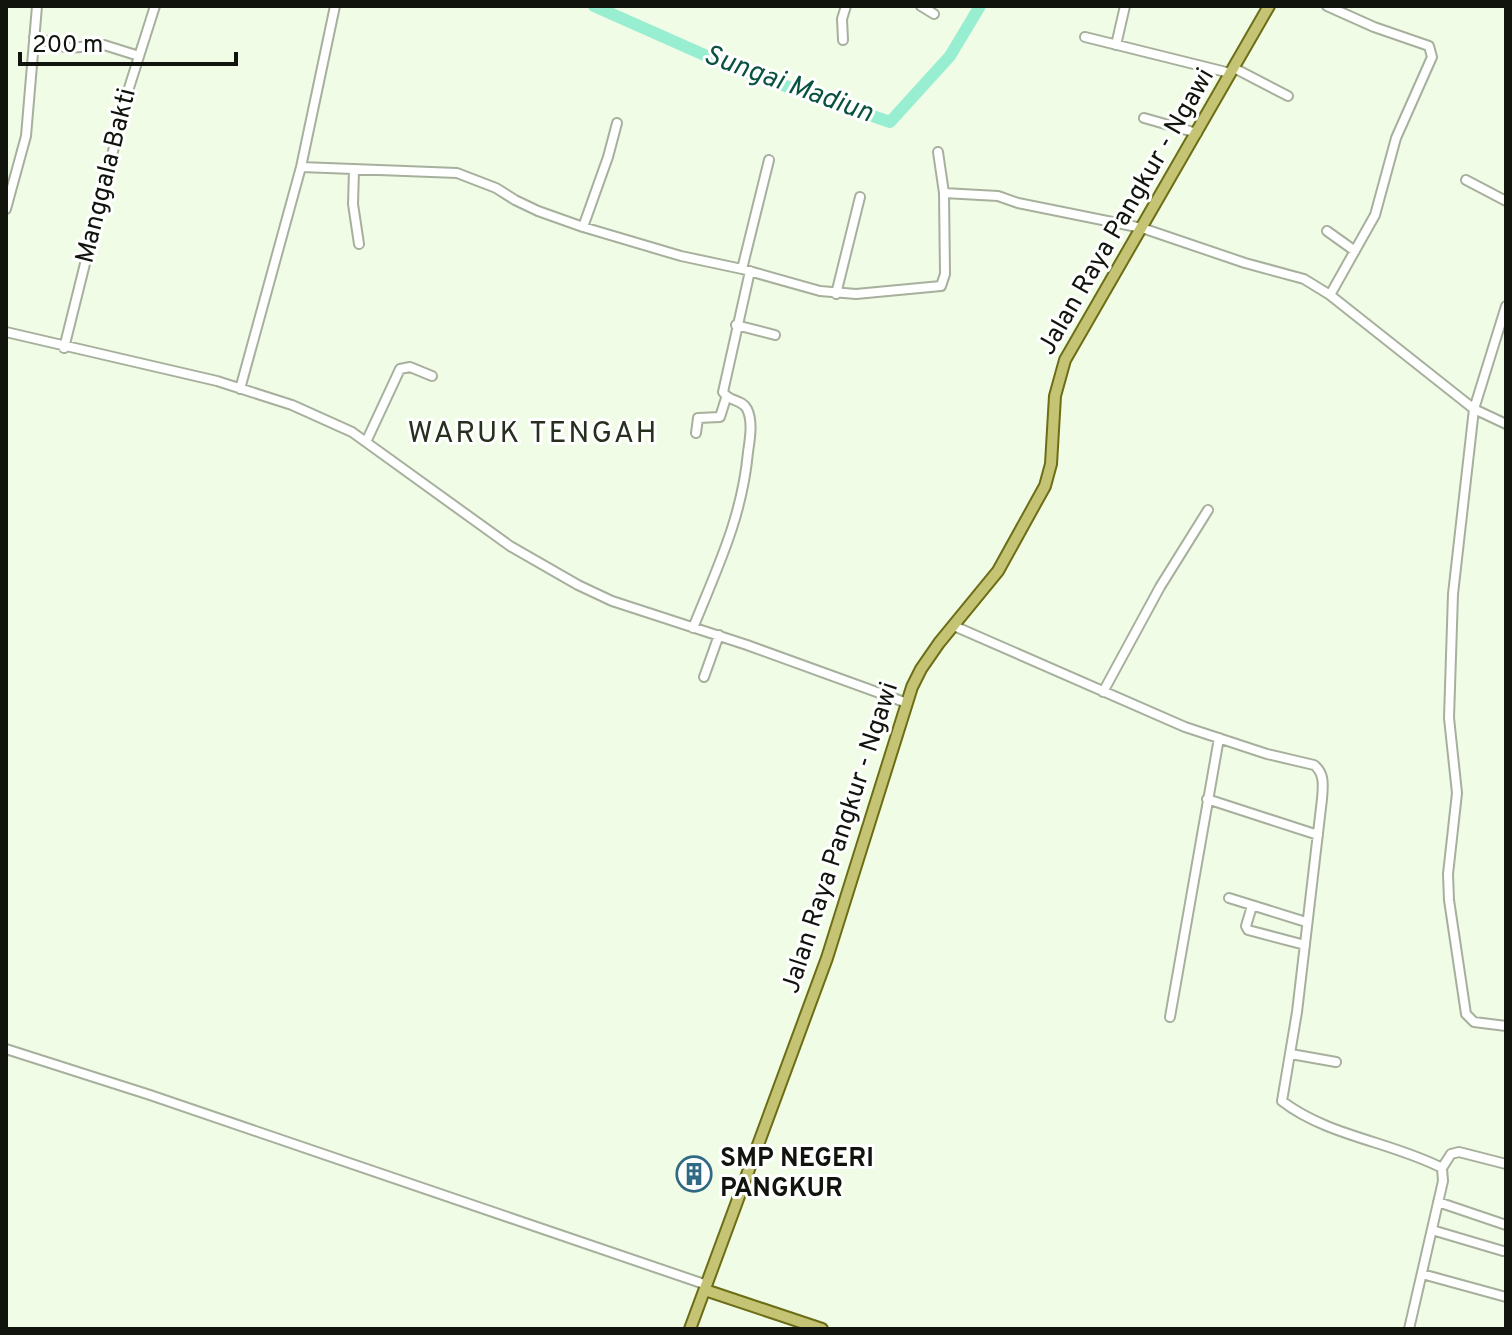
<svg xmlns="http://www.w3.org/2000/svg" width="1512" height="1335" font-family="Overpass,sans-serif">
<style>
.lines{fill:none;stroke-linecap:round;stroke-linejoin:round}
.river{stroke:#98eed0;stroke-width:12}
.minor-casing{stroke:#a6b09c;stroke-width:12}
.major-casing{stroke:#6c6d15;stroke-width:14}
.minor{stroke:#fff;stroke-width:8}
.major{stroke:#c5c475;stroke-width:10}
.labels{text-anchor:middle;dominant-baseline:central;stroke-width:6;stroke-linejoin:round;paint-order:stroke}
.street-label{font-size:26px;fill:#10140d;stroke:#fff}
.poi-label{font-size:26px;font-weight:bold;fill:#10140d;stroke:#fff;text-anchor:start}
.water-label{font-size:28px;font-style:italic;fill:#095240;stroke:#fff}
.quarter-label{font-size:30px;letter-spacing:2px;fill:#272f1f;stroke:#fff}
</style>
<rect width="100%" height="100%" fill="#f1fce7"/>
<g class="lines">
<path class="river" d="M594,6L736,69L890,122L950,56L980,6"/>
<defs>
<path id="minor" d="M921,6L934,14
M1327,6L1374,27L1429,46L1432,57L1396,138L1375,215L1330,295
M34,37L68,48L104,45L139,56
M1085,37L1230,73
M843,40L842,19L846,6
M1116,45L1125,6
M1234,68L1288,96
M1144,118L1197,133
M938,152L944,193
M301,167L457,173L496,188L515,200L538,211L583,227L681,256L742,269L820,291L856,294L941,286L945,274L944,193L998,196L1018,203L1142,228L1245,263L1304,279L1330,295L1474,409L1506,424
M354,170L353,204L359,244
M1466,180L1506,201
M6,209L26,136L37,6
M583,227L608,157L617,123
M1327,231L1355,251
M742,269L769,160
M836,294L860,197
M1506,306L1474,409L1453,594L1449,718L1457,793L1448,874L1449,900L1466,1014L1474,1022L1506,1026
M736,325L775,335
M6,332L217,381L292,405L352,432L510,546L578,585L612,601L747,645L907,703
M64,348L128,91L155,6
M240,389L301,167L335,6
M696,433L698,418L720,417L726,398
M366,442L400,369L410,367L432,376
M954,626L1185,727L1267,754L1314,765C1325,773 1323,787 1322,799L1297,1012L1282,1101C1327,1136 1392,1142 1442,1168L1443,1181L1409,1329
M693,628C717,568 742,518 748,452C750,439 753,421 747,409C742,399 729,402 723,392L750,271
M704,677L719,635
M1103,692L1160,587L1208,510
M1207,799L1318,835
M1229,898L1306,922
M1252,906L1246,926L1248,930L1305,945
M1170,1017L1219,738
M6,1049L150,1095L707,1285
M1291,1054L1336,1062
M1442,1168L1451,1154L1459,1152L1506,1164
M1438,1202L1506,1225
M1432,1230L1503,1251
M1422,1274L1506,1297"/>
<path id="major" d="M705,1290L822,1329
M690,1329L827,958L912,687L921,669L939,643L998,571L1045,486L1051,464L1055,396L1065,360L1269,6"/>
</defs>
<use href="#minor" class="minor-casing"/>
<use href="#major" class="major-casing"/>
<use href="#minor" class="minor"/>
<use href="#major" class="major"/>
</g>
<defs>
<symbol id="building-ring" viewBox="-11 -11 22 22"><circle r="9.5" fill="#fff" stroke="#306983" stroke-width="1.5"/><path d="M-4-6H4V6H1V3H-1V6H-4ZM-2.5-4.3h1.7v1.8h-1.7ZM.8-4.3h1.7v1.8H.8ZM-2.5-1h1.7V.8h-1.7ZM.8-1h1.7V.8H.8Z" fill="#306983"/></symbol>
</defs>
<g fill-rule="evenodd">
<use href="#building-ring" x="674" y="1154" width="40" height="40"/>
</g>
<g class="labels">
<g class="street-label">
<text transform="translate(107 176) rotate(-76)">Manggala Bakti</text>
<text transform="translate(1127 212) rotate(-60)">Jalan Raya Pangkur - Ngawi</text>
<text transform="translate(841 838) rotate(-72)">Jalan Raya Pangkur - Ngawi</text>
</g>
<g class="poi-label">
<text x="720" y="1159">SMP NEGERI<tspan x="720" dy="30">PANGKUR</tspan></text>
</g>
<g class="water-label">
<text transform="translate(788 85) rotate(20)">Sungai Madiun</text>
</g>
<g class="quarter-label">
<text x="533" y="434">WARUK TENGAH</text>
</g>
</g>
<rect width="1512" height="1335" fill="none" stroke="#10140d" stroke-width="16"/>
<path d="M20 52v12h216v-12" fill="none" stroke="#10140d" stroke-width="4"/>
<text x="32" y="52" font-size="24" fill="#10140d" stroke="#ffffff" stroke-width="6" paint-order="stroke">200 m</text>
</svg>
